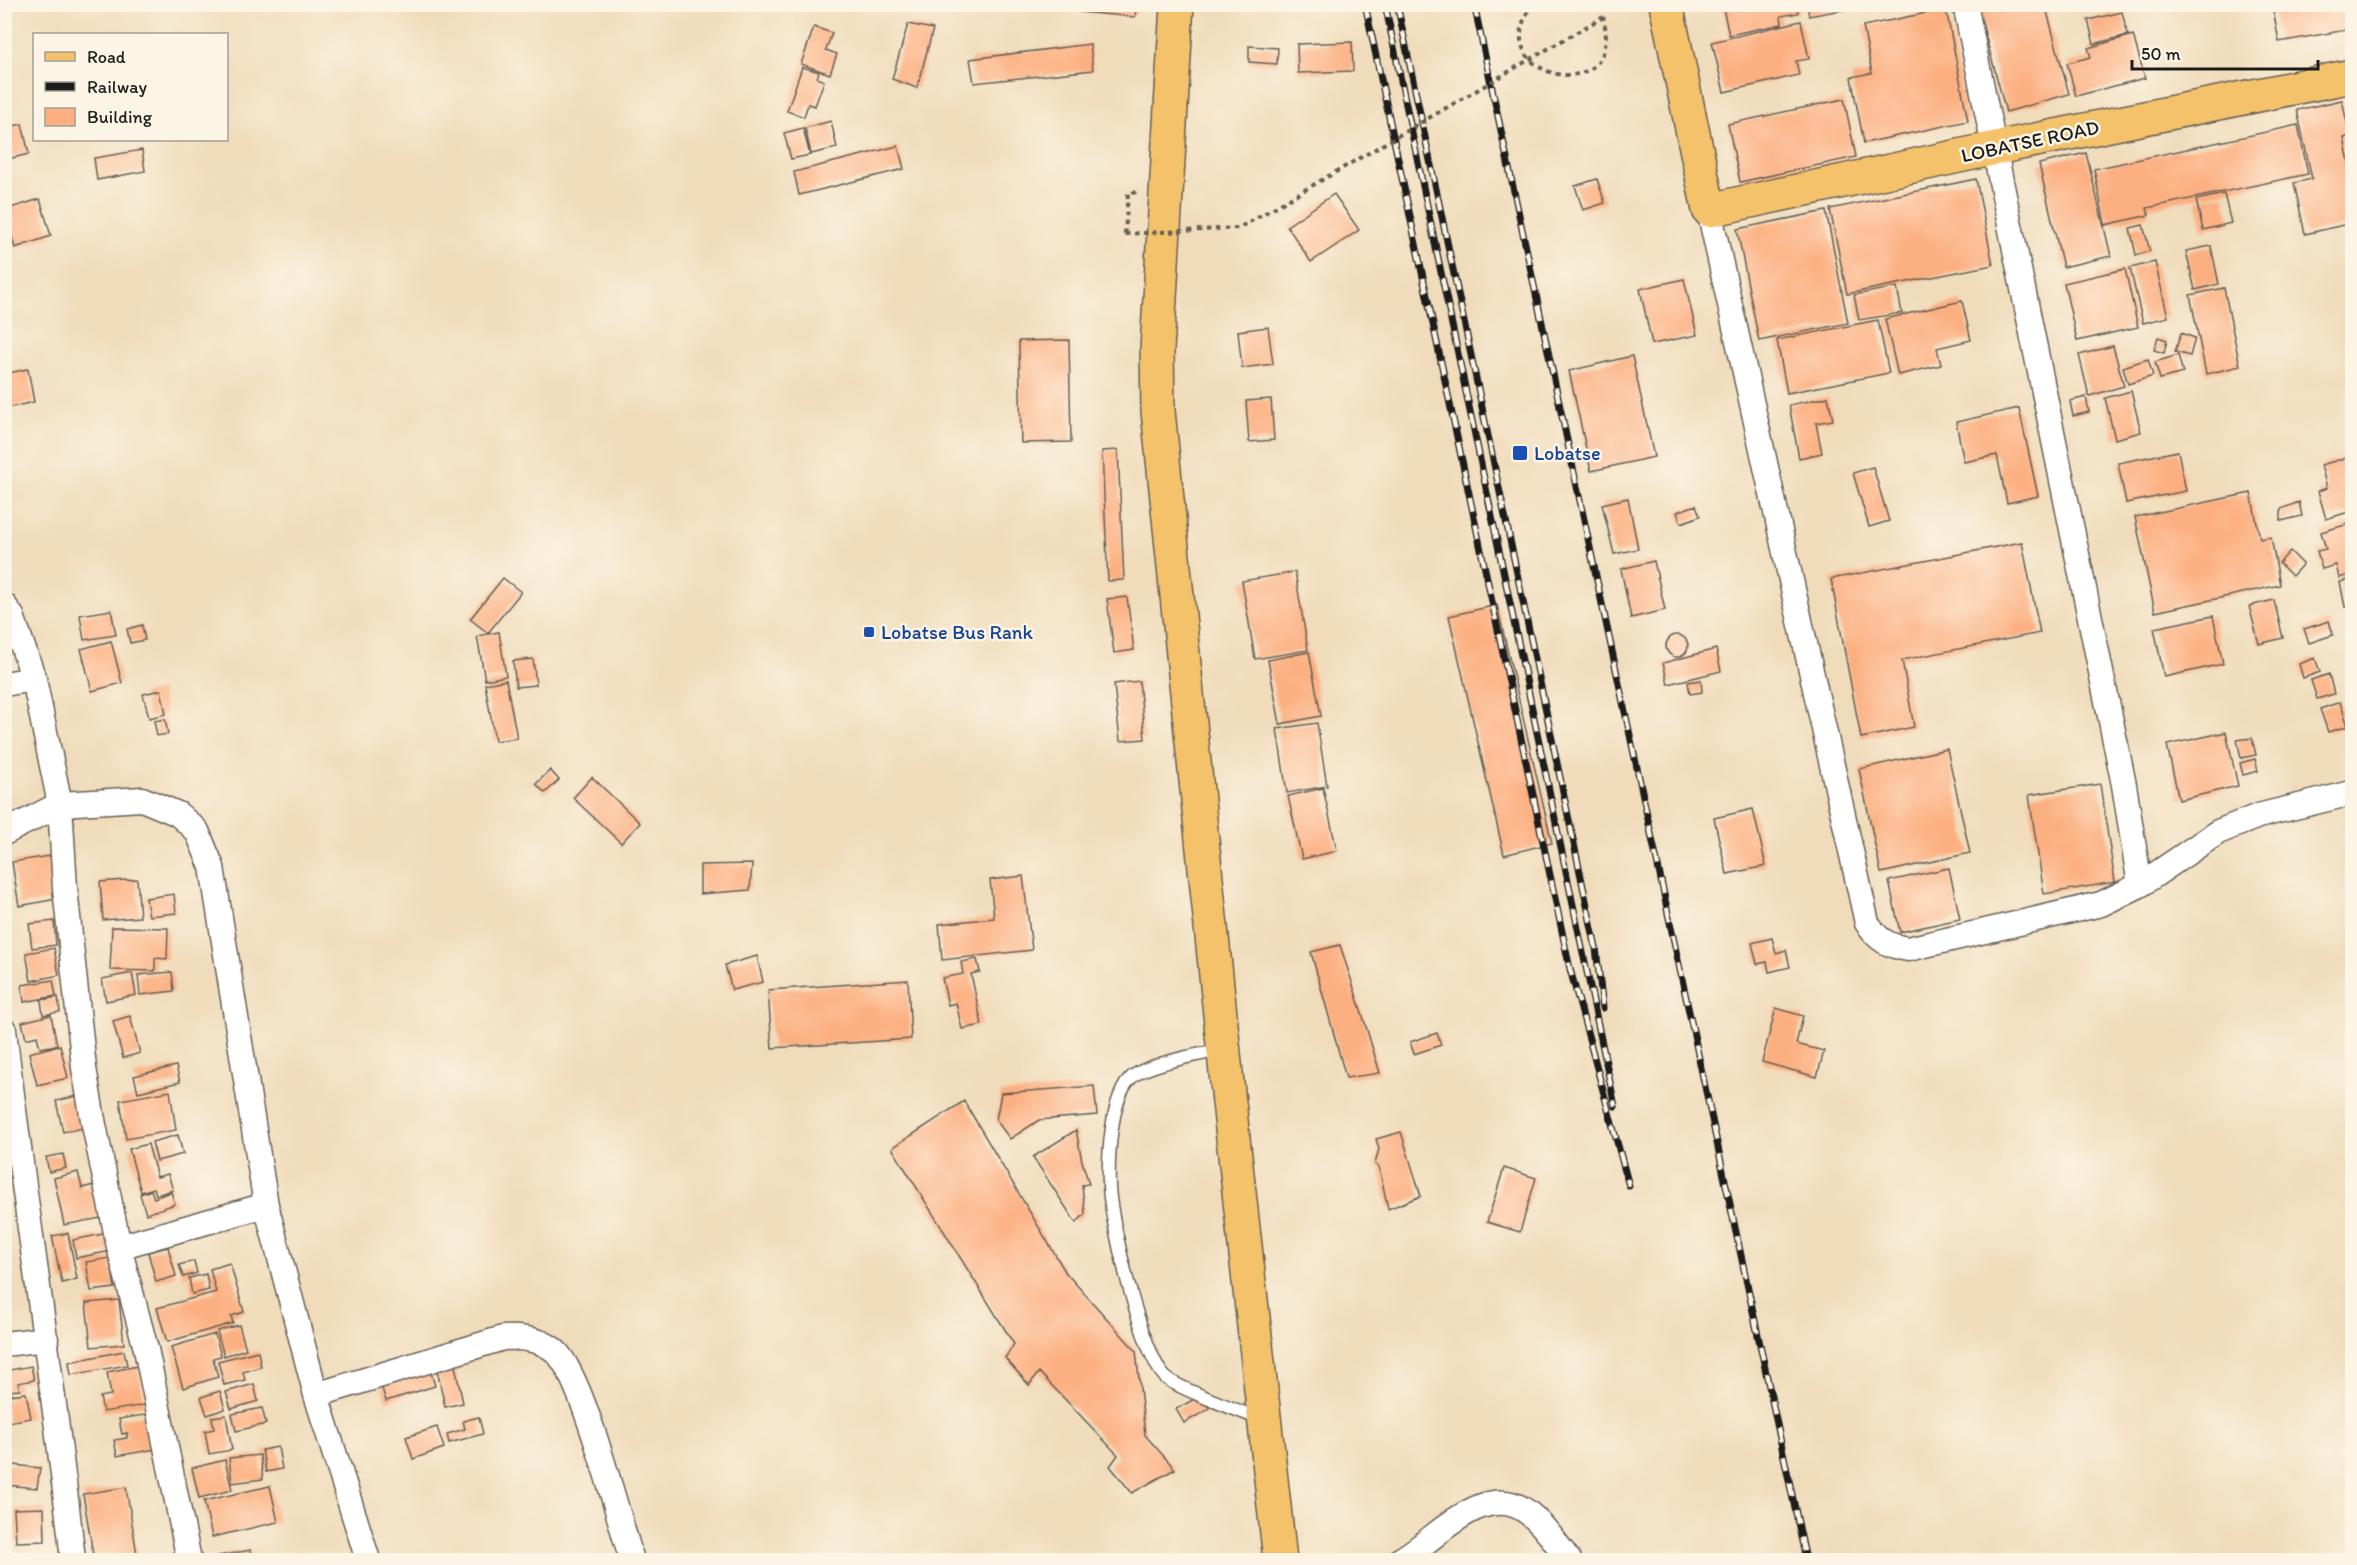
<svg xmlns="http://www.w3.org/2000/svg" width="2357" height="1565" font-family="Itim,sans-serif">
<style>
.building{fill:#fcaf80}
.lines{fill:none;stroke-linecap:round;stroke-linejoin:round}
.service-casing{stroke:#665f54;stroke-width:15}
.minor-casing{stroke:#665f54;stroke-width:27}
.primary-casing{stroke:#665f54;stroke-width:36}
.trunk-casing{stroke:#665f54;stroke-width:36}
.path{stroke:#665f54;stroke-width:4;stroke-dasharray:4.5 4.5;stroke-linecap:butt}
.service{stroke:#fff;stroke-width:12}
.minor{stroke:#fff;stroke-width:24}
.primary{stroke:#f4c26a;stroke-width:33}
.trunk{stroke:#f4c26a;stroke-width:33}
.rail-casing{stroke:#1c1c1c;stroke-width:7}
.rail{stroke:#fcf5e5;stroke-width:4.5;stroke-dasharray:14;stroke-linecap:butt}
.path-bridge{stroke:#665f54;stroke-width:4;stroke-dasharray:4.5 4.5;stroke-linecap:butt}
.transit-dot{fill:#1a4fb4;stroke:#fcf5e5;stroke-width:2}
.labels{text-anchor:middle;dominant-baseline:central;stroke-width:5;stroke-linejoin:round;paint-order:stroke}
.street-label{font-size:20px;fill:#1c1c1c;stroke:#fcf5e5}
.transit-label{font-size:20px;fill:#164399;stroke:#fcf5e5;text-anchor:start}
</style>
<rect width="100%" height="100%" fill="#fcf5e5"/>
<filter id="ink" filterUnits="userSpaceOnUse"><feTurbulence type="fractalNoise" baseFrequency=".0167" numOctaves="2"/><feDisplacementMap in="SourceGraphic" scale="12" xChannelSelector="R" yChannelSelector="G"/><feConvolveMatrix kernelMatrix="1 2 1 2 8 2 1 2 1" color-interpolation-filters="sRGB"/></filter>
<filter id="wash" filterUnits="userSpaceOnUse"><feTurbulence type="fractalNoise" baseFrequency=".008" numOctaves="4" result="noise"/><feDisplacementMap in="SourceGraphic" scale="24" xChannelSelector="R" yChannelSelector="G"/><feGaussianBlur stdDeviation="1.35" result="paint"/><feColorMatrix in="noise" values="0 0 0 0 0 0 0 0 0 0 0 0 0 0 0 0 0 1.4 0 .05"/><feComposite in="paint" operator="in"/></filter>
<g filter="url(#wash)">
<rect width="100%" height="100%" fill="#f0dcbb"/>
<g id="blocks">
<path class="building" d="M918,4H939L937,11Z
M1081,4H1137L1135,17L1080,12Z
M1722,4H1797L1798,13L1781,16L1782,24L1729,35Z
M1807,4H1864V6L1809,16Z
M1977,4H2045L2069,94L2006,112Z
M2272,4H2351L2352,29L2279,42Z
M1946,9L1968,121L1864,143L1851,77L1872,73L1863,26Z
M2122,12L2128,35L2094,44L2088,20Z
M1801,21L1809,59L1796,61L1799,75L1724,92L1712,42Z
M908,24L933,29L917,88L892,79Z
M814,27L832,33L826,50L837,54L830,74L801,64Z
M2133,35L2145,78L2076,96L2067,63L2091,57L2088,48Z
M1352,42L1353,71L1298,73L1297,44Z
M1090,44L1093,70L974,83L970,59Z
M1249,46L1278,48L1277,64L1249,62Z
M802,67L819,72L817,78L824,81L815,106L808,104L804,117L787,111Z
M1844,99L1856,157L1740,182L1728,124Z
M2342,100L2350,136L2344,138L2352,177V223L2305,234L2294,183L2312,179L2297,110Z
M831,121L837,148L811,154L805,128Z
M22,124L29,154L4,160V128Z
M2298,125L2308,174L2147,208L2149,215L2105,225L2094,169Z
M803,128L810,155L791,159L784,133Z
M898,146L904,169L799,195L794,172Z
M142,150L145,171L97,180L94,158Z
M2086,153L2111,256L2063,267L2039,164Z
M1597,179L1605,203L1583,210L1575,186Z
M1976,179L1993,265L1847,294L1830,209Z
M1334,194L1359,230L1311,262L1287,226Z
M2224,194L2231,223L2203,230L2196,200Z
M40,199L51,236L15,248L4,210Z
M1826,211L1848,323L1759,341L1737,229Z
M2143,225L2150,251L2136,255L2130,228Z
M2211,246L2219,284L2195,290L2186,251Z
M2155,262L2168,317L2143,323L2130,268Z
M2125,269L2138,327L2077,341L2064,283Z
M1684,279L1697,335L1652,344L1640,289Z
M1897,287L1902,313L1859,320L1854,295Z
M2224,288L2240,366L2206,374L2190,295Z
M1962,301L1971,340L1937,348L1941,365L1898,375L1885,319Z
M1878,320L1889,373L1787,393L1777,340Z
M1268,327L1273,364L1242,368L1238,331Z
M2181,333L2195,338L2190,356L2175,352Z
M2158,337L2167,340L2164,353L2154,350Z
M1069,340L1071,442L1021,443L1019,341Z
M2113,346L2124,386L2089,396L2079,355Z
M2178,355L2183,373L2160,379L2155,362Z
M1632,356L1654,457L1591,471L1569,371Z
M2148,359L2153,376L2128,384L2123,367Z
M28,369L34,402L7,408L4,374Z
M2131,391L2141,432L2115,439L2105,398Z
M1828,397L1833,420L1816,423L1822,453L1799,458L1789,405Z
M2086,397L2089,412L2073,416L2070,401Z
M1271,399L1274,440L1249,442L1246,401Z
M2019,408L2038,496L2007,503L1997,455L1964,462L1956,422Z
M1118,450L1124,580L1108,581L1102,451Z
M2178,451L2186,491L2126,503L2118,463Z
M2352,456V511L2326,519L2318,491L2327,488L2321,465Z
M1873,467L1889,521L1869,527L1853,473Z
M2251,493L2260,539L2271,537L2280,585L2155,612L2135,517Z
M1628,498L1638,549L1614,554L1602,504Z
M2299,502L2302,516L2281,521V509Z
M1696,505L1700,516L1681,523L1677,512Z
M2352,523V574L2339,578L2336,565L2322,569L2317,551L2326,549L2321,532Z
M2022,542L2040,633L1902,660L1914,727L1861,738L1831,579Z
M2290,551L2303,564L2292,576L2279,563Z
M1654,561L1665,610L1631,618L1621,569Z
M1295,572L1308,650L1255,659L1242,581Z
M503,578L521,592L488,633L470,619Z
M2352,579V605L2345,607L2340,582Z
M1127,597L1134,650L1114,653L1107,599Z
M2274,600L2283,638L2259,644L2249,606Z
M1497,605L1552,843L1504,855L1449,616Z
M111,610L116,635L84,640L80,615Z
M2213,616L2223,664L2164,677L2154,628Z
M2329,621L2333,635L2309,643L2304,629Z
M142,625L145,640L130,643L127,629Z
M499,632L506,676L485,680L477,636Z
M1666 646a11 11 0 1 1 22 0a11 11 0 1 1-22 0Z
M111,641L122,683L92,691L81,649Z
M1716,649L1721,671L1668,684L1663,663Z
M1309,652L1321,716L1280,724L1268,660Z
M2315,658L2320,672L2303,678L2299,664Z
M533,659L536,685L516,687L513,661Z
M2329,674L2334,694L2317,699L2311,680Z
M506,680L517,738L495,741L485,684Z
M1701,680L1702,692L1690,694L1688,682Z
M1139,681L1145,739L1120,741L1114,684Z
M161,690L166,714L149,718L143,694Z
M2340,702L2348,726L2328,732L2320,709Z
M165,719L168,734L157,736L154,721Z
M1317,723L1327,786L1287,793L1277,729Z
M2226,732L2238,786L2179,800L2167,745Z
M2252,738L2256,755L2241,758L2237,740Z
M1947,749L1970,853L1881,873L1859,769Z
M2255,759L2258,771L2243,775L2240,763Z
M550,770L559,780L545,793L536,784Z
M592,777L640,823L621,843L573,798Z
M2100,784L2115,882L2044,894L2029,795Z
M1323,788L1337,851L1302,859L1288,796Z
M1753,809L1766,866L1727,874L1714,818Z
M55,855L62,898L19,906L12,862Z
M752,864L750,890L700,894V865Z
M1949,868L1960,919L1900,932L1889,881Z
M1023,876L1032,950L942,960L939,924L994,918L990,880Z
M137,879L140,917L103,920L100,882Z
M174,894L176,913L149,916L146,898Z
M54,921L56,945L32,948L29,924Z
M112,927L168,928L167,959L155,958V971L110,970Z
M1772,938L1776,953L1786,950L1790,967L1769,972L1767,962L1757,964L1752,943Z
M1340,945L1361,1010L1380,1073L1346,1078L1311,952Z
M54,948L59,975L31,981L26,953Z
M757,956L763,982L732,990L725,965Z
M977,959L980,972L971,974L982,1025L962,1029L956,1003L948,1005L942,978L963,974L961,962Z
M172,972L174,991L140,995L138,975Z
M132,973L136,995L106,1001L102,979Z
M53,980L56,996L24,1002L22,985Z
M908,980L911,1039L772,1048L768,990Z
M58,997L60,1012L43,1015L41,1000Z
M1776,1008L1803,1016L1796,1044L1824,1051L1817,1077L1762,1062Z
M51,1015L57,1045L40,1048L37,1036L26,1039L22,1022Z
M130,1016L140,1053L123,1058L113,1021Z
M1437,1033L1441,1045L1414,1054L1410,1042Z
M60,1045L68,1078L37,1085L29,1053Z
M176,1066L180,1082L138,1092L134,1076Z
M1094,1086L1097,1115L1039,1120L1010,1139L996,1120L1001,1093Z
M170,1091L176,1130L126,1139L120,1100Z
M77,1096L84,1128L63,1132L56,1101Z
M964,1101L1066,1273L1136,1351L1145,1435L1175,1469L1132,1493L1110,1466L1118,1455L1039,1372L1029,1385L1005,1358L1014,1344L892,1148Z
M1076,1130L1082,1161L1089,1184L1082,1185L1085,1214L1076,1223L1033,1157Z
M1401,1132L1421,1196L1388,1209L1379,1167L1375,1164L1379,1149L1376,1139Z
M178,1135L183,1154L157,1161L152,1142Z
M148,1144L157,1177L168,1174L173,1190L156,1195L154,1188L141,1192L129,1149Z
M63,1154L66,1168L49,1172L46,1157Z
M1504,1168L1536,1178L1520,1232L1487,1222Z
M78,1172L82,1188L94,1185L101,1218L64,1225L54,1178Z
M151,1190L154,1198L171,1192L175,1204L146,1214L140,1194Z
M113,1232L116,1250L76,1258L73,1240Z
M68,1233L77,1279L62,1283L52,1236Z
M168,1247L176,1276L156,1282L148,1252Z
M110,1258L115,1288L91,1291L86,1262Z
M194,1261L197,1273L183,1277L179,1265Z
M230,1263L244,1312L231,1316L233,1323L167,1342L157,1308L216,1292L210,1269Z
M206,1274L209,1290L192,1294L189,1278Z
M119,1300L124,1344L91,1347L86,1303Z
M239,1325L246,1349L224,1356L217,1331Z
M215,1334L221,1356L213,1358L218,1377L183,1388L171,1347Z
M124,1351L127,1365L71,1375L69,1362Z
M258,1351L261,1367L243,1372L245,1380L224,1385L218,1361Z
M454,1361L463,1403L445,1407L436,1365Z
M31,1366L34,1380L18,1383L20,1390L8,1391L7,1385H4V1371Z
M138,1366L145,1405L103,1412L100,1397L111,1395L107,1372Z
M429,1366L435,1386L386,1401L380,1382Z
M254,1384L258,1401L231,1409L226,1392Z
M220,1391L225,1409L207,1415L201,1397Z
M26,1393L31,1418L8,1422L5,1401L10,1400L9,1395Z
M1202,1395L1209,1409L1184,1423L1176,1409Z
M262,1408L266,1424L236,1431L232,1414Z
M156,1413L162,1448L117,1456L114,1440L127,1438V1433L122,1434L119,1419Z
M226,1415L232,1450L209,1454L205,1431L214,1429L212,1417Z
M479,1417L483,1434L449,1443L447,1434L465,1429L463,1421Z
M437,1427L444,1448L413,1459L406,1437Z
M278,1447L282,1469L266,1472L262,1450Z
M260,1455L263,1479L232,1483L229,1458Z
M225,1460L232,1490L199,1498L192,1468Z
M5,1464L40,1468L37,1488L5,1485Z
M270,1486L278,1522L212,1537L204,1501Z
M126,1487L138,1560H94L83,1494Z
M44,1508L45,1541L16,1542L14,1509Z
M250,1550L252,1560H218V1556Z"/>
</g>
</g>
<g filter="url(#ink)">
<use href="#blocks" fill-opacity="0" stroke="#665f54" stroke-width="1.5"/>
<g class="lines">
<defs>
<path id="service" d="M1223,1050C1201,1054 1149,1063 1132,1077C1110,1096 1108,1159 1109,1186C1110,1220 1142,1354 1165,1377C1176,1388 1243,1412 1260,1419"/>
<path id="minor" d="M1965,4L2124,785L2140,885
M1709,210L1867,923C1877,940 1889,946 1908,949L2101,904L2140,885L2218,832L2258,816L2352,793
M4,605L12,616L34,679L60,804L65,888L84,1068L93,1120L119,1247L146,1349L189,1560
M4,684L34,679
M4,833L60,804L142,799L178,814L197,831L212,867L266,1205L316,1395L368,1560
M4,1030C25,1208 54,1383 73,1560
M119,1247L266,1205
M4,1344L46,1339
M316,1395L503,1338C521,1337 541,1339 555,1351C582,1373 619,1521 632,1560
M1400,1560C1437,1540 1486,1476 1531,1515C1546,1527 1557,1545 1569,1560"/>
<path id="primary" d="M1177,4L1157,350L1158,411L1229,1102L1280,1560"/>
<path id="trunk" d="M1666,4L1709,210L1996,148L2352,76"/>
</defs>
<use href="#service" class="service-casing"/>
<use href="#minor" class="minor-casing"/>
<use href="#primary" class="primary-casing"/>
<use href="#trunk" class="trunk-casing"/>
<path class="path" d="M1533,4C1478,79 1628,111 1603,17
M1125,234L1128,193L1139,192"/>
<use href="#service" class="service"/>
<use href="#minor" class="minor"/>
<use href="#primary" class="primary"/>
<use href="#trunk" class="trunk"/>
<defs>
<path id="rail" d="M1365,4L1570,969L1629,1186
M1385,4L1615,1106
M1397,4L1596,948L1603,1008
M1474,4L1806,1560"/>
</defs>
<use href="#rail" class="rail-casing"/>
<use href="#rail" class="rail"/>
<path class="path-bridge" d="M1125,234L1239,228L1603,17"/>
</g>
</g>
<g class="transit-dot">
<rect x="1512" y="445" width="16" height="16" rx="3"/>
<rect x="863" y="626" width="12" height="12" rx="3"/>
</g>
<g class="labels">
<g class="street-label">
<text transform="translate(2030 141) rotate(-12)">LOBATSE ROAD</text>
</g>
<g class="transit-label">
<text x="1534" y="453">Lobatse</text>
<text x="881" y="632">Lobatse Bus Rank</text>
</g>
</g>
<rect width="2357" height="1565" fill="none" stroke="#fcf5e5" stroke-width="24"/>
<rect x="33" y="33" width="195" height="108" fill="#fcf5e5" stroke="#a29e95" stroke-width="1.5"/>
<rect x="45" y="52" width="30" height="9" fill="#f4c26a" stroke="#a29e95" stroke-width="1.5"/>
<text x="87" y="63" font-size="18" fill="#1c1c1c">Road</text>
<rect x="45" y="82" width="30" height="9" fill="#1c1c1c" stroke="#a29e95" stroke-width="1.5"/>
<text x="87" y="93" font-size="18" fill="#1c1c1c">Railway</text>
<rect x="45" y="108" width="30" height="18" fill="#fcaf80" stroke="#a29e95" stroke-width="1.5"/>
<text x="87" y="123" font-size="18" fill="#1c1c1c">Building</text>
<path d="M2132 60v9h186v-9" fill="none" stroke="#1c1c1c" stroke-width="3"/>
<text x="2141" y="60" font-size="18" fill="#1c1c1c" stroke="#fcf5e5" stroke-width="4.5" paint-order="stroke">50 m</text>
</svg>
